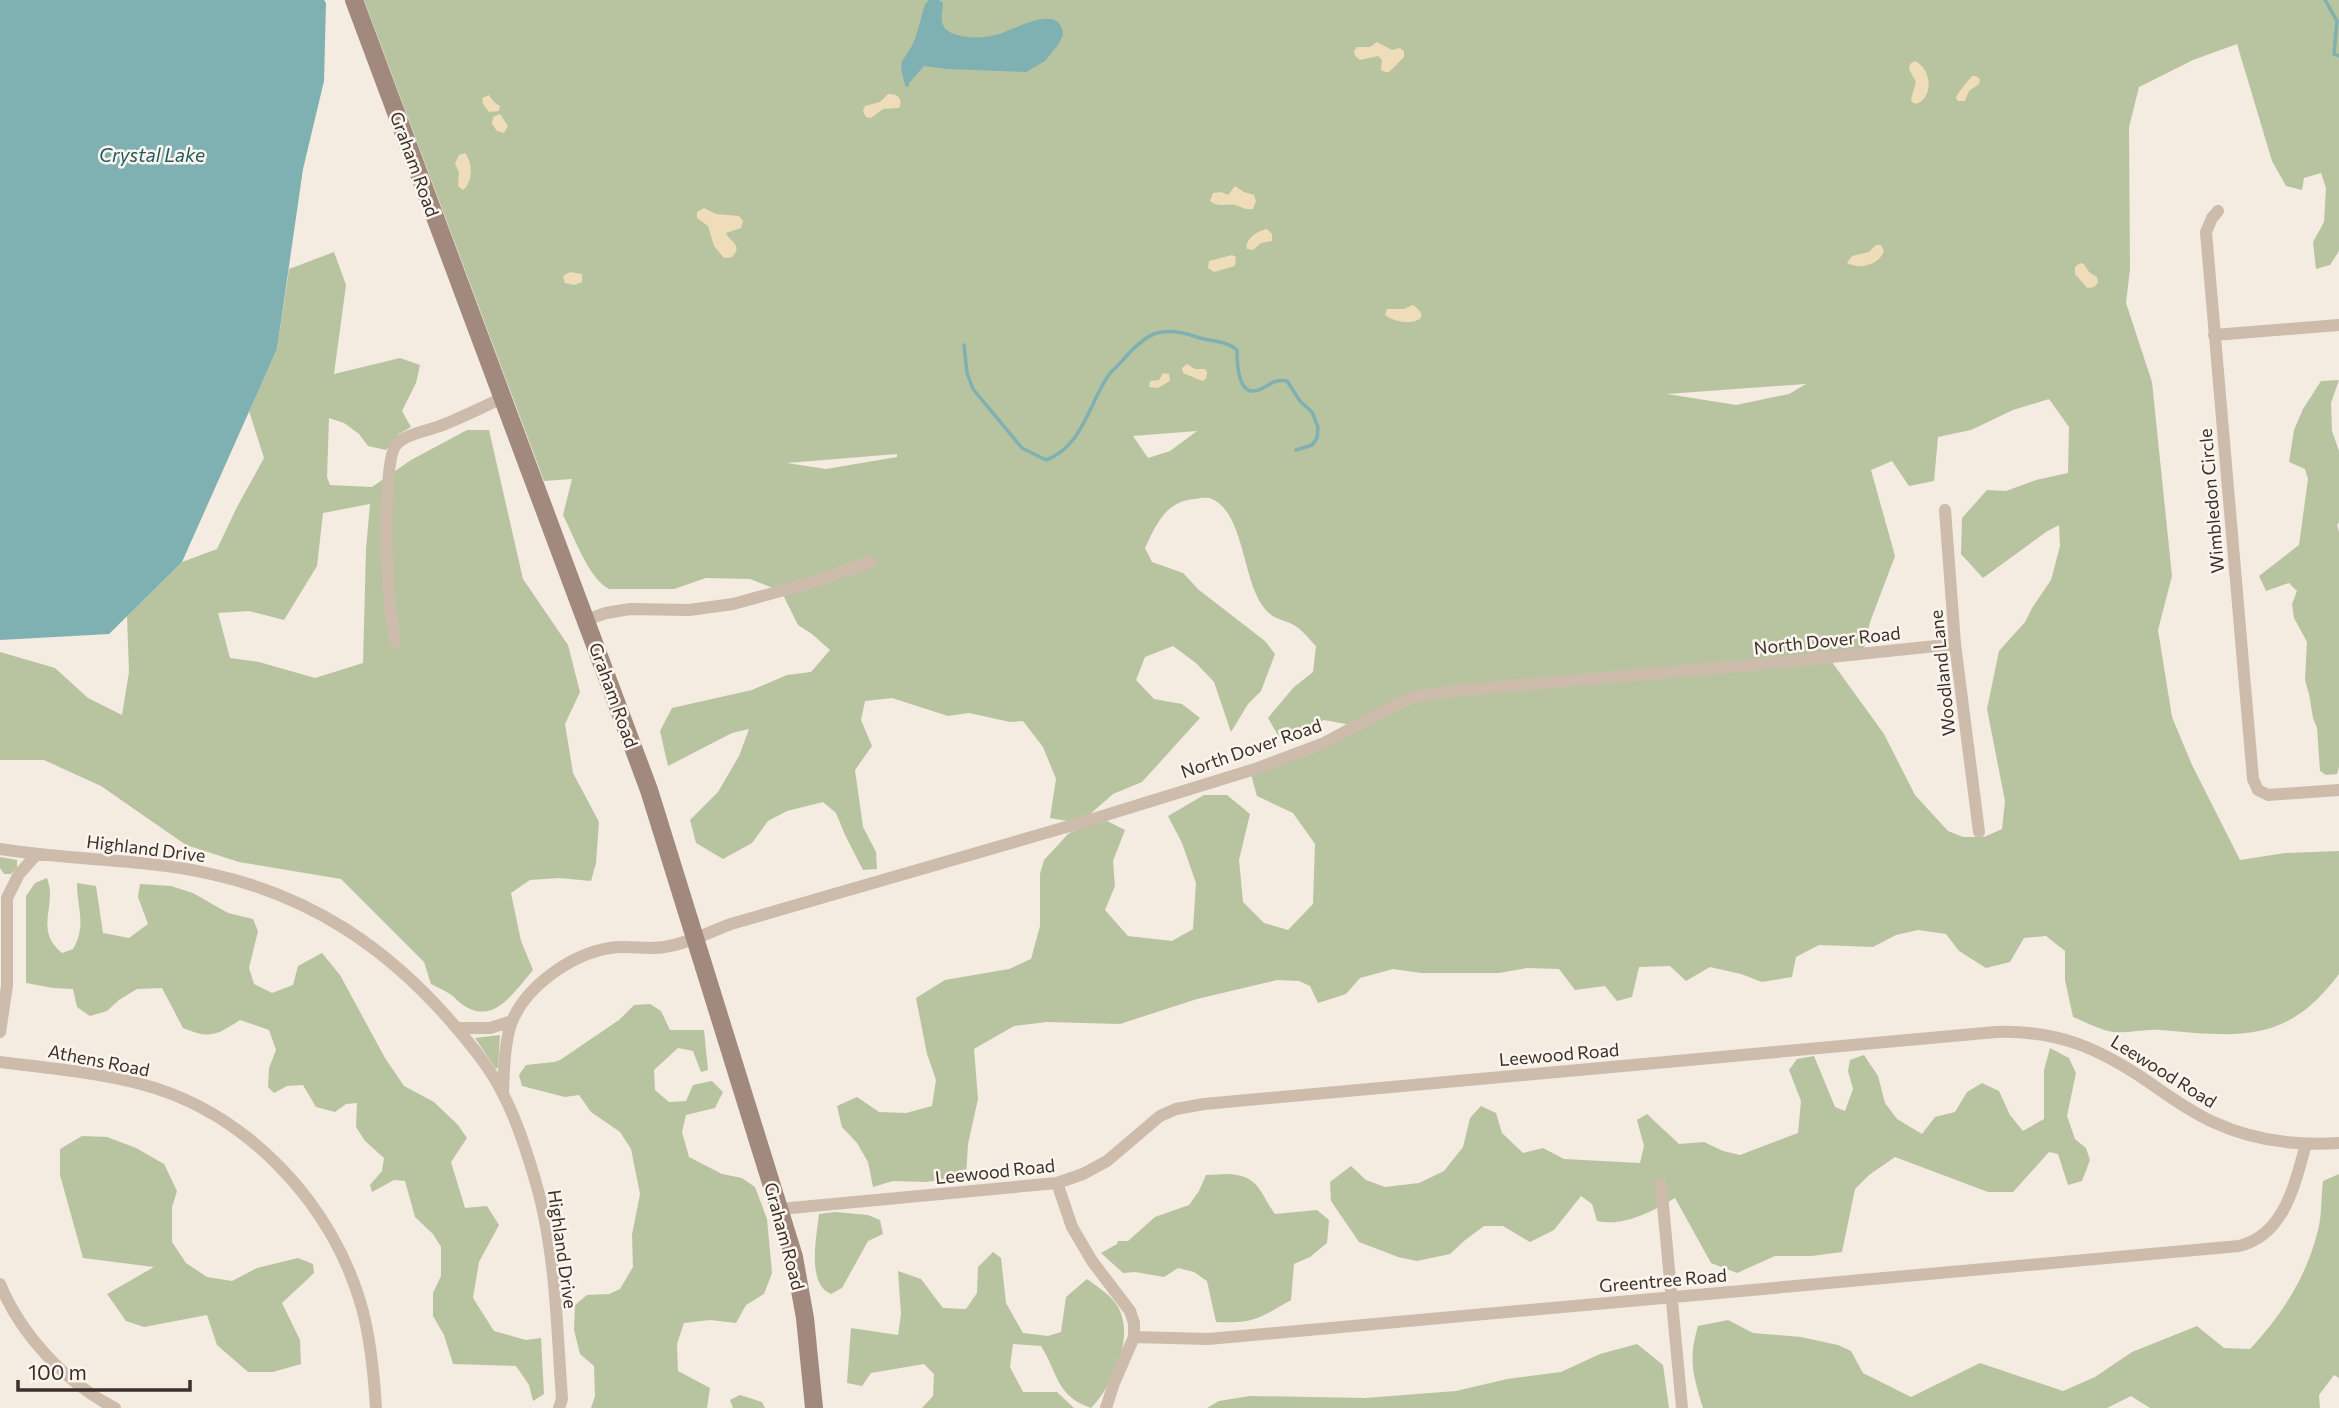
<svg xmlns="http://www.w3.org/2000/svg" width="2339" height="1408" font-family="Commissioner,sans-serif">
<style>
.green{fill:#b8c4a0;fill-rule:evenodd}
.sand{fill:#efdcb8}
.water{fill:#7fb0b2}
.lines{fill:none;stroke-linecap:round;stroke-linejoin:round}
.stream{stroke:#7fb0b2;stroke-width:3.5}
.minor{stroke:#cdbbac;stroke-width:12}
.secondary{stroke:#a18a7d;stroke-width:18}
.labels{text-anchor:middle;dominant-baseline:central;stroke-width:5;stroke-linejoin:round;paint-order:stroke}
.street-label{font-size:18px;fill:#3b302b;stroke:#fbf5ee}
.water-label{font-size:19px;font-style:italic;fill:#1f5a5e;stroke:#fbf5ee}
</style>
<rect width="100%" height="100%" fill="#f4ebe1"/>
<path class="green" d="M364,0H2339V251L2330,265L2316,269L2313,242L2324,222L2326,188L2321,173L2304,178L2302,190L2286,186L2272,161L2237,44L2193,60L2139,87L2129,127L2130,269L2126,303L2152,382L2172,576L2158,630L2172,717L2192,765L2240,860L2285,853L2339,851V974C2287,1044 2240,1037 2161,1030C2144,1028 2124,1035 2108,1031C2096,1028 2084,1021 2073,1017L2065,980V951L2046,936L2024,938L2010,962L1986,968L1959,951L1946,934L1918,930L1896,935L1873,947L1819,945L1796,957L1792,977L1762,982L1741,974L1710,967L1686,981L1670,966L1639,967L1632,997L1617,1001L1605,986L1575,990L1559,969L1527,968L1499,973H1421L1393,969L1360,978L1346,994L1318,1003L1310,986L1299,981L1277,980L1197,999L1120,1024L1047,1022L1014,1026L974,1049L978,1099L968,1144L966,1176L926,1182L893,1181L873,1187L868,1162L857,1143L842,1127L837,1106L857,1097L879,1112L906,1113L932,1106L936,1080L927,1054L916,998L945,980L1009,969L1031,959L1040,926V874L1044,860L1068,834L1099,817L1125,830L1113,861L1115,886L1105,910L1128,936L1172,941L1193,929L1196,883L1182,843L1168,816L1204,795H1227L1250,814L1239,860L1243,902L1264,923L1288,930L1313,904L1315,844L1293,813L1257,796L1250,771L1357,726L1324,720L1295,733L1279,737L1268,718L1294,687L1313,672L1316,646C1310,640 1304,632 1297,627C1287,619 1276,622 1265,609C1242,582 1245,514 1212,499C1207,497 1201,498 1196,499C1166,500 1156,525 1145,548L1152,562L1183,573L1199,590L1265,641L1275,654L1261,691L1248,704L1231,732L1214,682L1196,663L1173,646L1145,657L1136,680L1154,699L1182,704L1200,718L1142,782L1113,794L1080,823L1050,818L1056,779L1043,747L1023,721L1010,722L969,713L948,716L892,698L865,701L861,720L872,746L855,770L863,827L876,852L877,869L863,870L845,835L836,813L823,802L787,811L768,821L752,843L723,859L696,843L690,820L718,792L739,756L749,729L732,733L668,766L660,731L672,708L752,690L787,675L811,672L830,650L812,634L798,625L781,591L750,579L706,578L674,589H609C588,578 574,536 563,515L572,479L544,481ZM1806,384L1789,394L1736,405L1667,394ZM2049,399L2069,427L2068,473L2036,480L2006,491L1987,490L1962,518L1961,554L1983,578L2046,532L2059,525L2060,546L2051,580L2032,608L2025,622L1999,651L1987,709L2005,801L2002,829L1984,837H1963L1948,831L1915,795L1884,734L1829,658L1864,649L1870,622L1895,556L1871,470L1892,461L1909,486L1934,481L1938,437L1971,430L2013,410ZM1197,431L1170,451L1148,458L1133,436ZM897,454V457L826,469L787,463Z
M334,252L346,285L334,374L400,358L420,365L416,383L402,411L411,427L399,434L386,450L368,446L359,434L344,423L329,418L327,477L330,485L372,487L411,460L467,430H489L523,579L568,645L580,692L565,724L573,773L599,822L596,863L591,881L559,878L530,880L511,893L521,941L533,970C514,992 494,1026 463,1005C458,1002 455,997 450,994C444,990 437,987 431,984L424,962L341,879L239,862L186,845L101,786L44,760H0V652L55,668L88,698L122,715L129,672L127,616L182,562L217,549L237,507L264,458L249,411L277,349L289,269ZM370,504L366,549L363,663L315,678L259,662L230,658L218,613L249,611L284,620L317,566L323,513Z
M2339,380L2331,403L2332,431L2339,451V522L2337,525L2339,532V767L2337,774L2326,775L2320,771L2317,728L2313,718L2309,694L2305,680L2307,642L2294,618L2292,604L2297,591L2289,583L2266,591L2259,576L2299,545L2308,479L2305,469L2289,462L2294,430L2303,409L2321,381Z
M0,857L17,860V867L11,874H4L0,868Z
M47,878C58,906 33,929 62,953L73,949C87,925 77,909 77,883L96,886L103,933L129,938L148,924L138,897L140,884L171,886L193,893L228,913L253,919L258,931L249,968L254,984L272,993L293,985L298,966L322,953L340,975L385,1058L404,1086L434,1102L458,1125L467,1138L451,1162L465,1208L487,1206L499,1225L479,1262L473,1298L494,1331L526,1340L541,1338L544,1394L533,1401L529,1385L516,1366L453,1364L444,1335L433,1316V1293L441,1276V1247L433,1234L415,1217L405,1181L394,1180L372,1192L370,1185L382,1171L384,1158L365,1141L356,1127L357,1103L346,1104L335,1112L316,1107L303,1085L287,1086L274,1093L268,1087L269,1068L276,1050L269,1030L240,1020C215,1036 210,1039 183,1028L162,988L137,989L119,1000L107,1011L90,1016L77,1007L73,989L53,988L26,983V896L35,883Z
M650,1004L661,1011L670,1030H704L708,1070L701,1072L693,1051L678,1048L654,1070L655,1090L669,1102L686,1101L693,1085L712,1081L723,1092L715,1108L686,1115L682,1132L689,1157L722,1174L742,1178L755,1187L767,1219L772,1273L764,1294L746,1305L736,1323L710,1320L684,1323L677,1344L678,1371L710,1388L707,1408H591L595,1396L594,1366L580,1354L574,1330L575,1305L587,1295L609,1294L620,1289L633,1267L632,1235L640,1194L631,1149L620,1132L591,1112L579,1095L565,1097L522,1086L519,1075L526,1065L554,1062L560,1060L619,1020L634,1005Z
M500,1035L498,1067L496,1069L475,1038Z
M2050,1048L2069,1058L2076,1073L2067,1116L2075,1139L2086,1148L2090,1160L2082,1181L2068,1185L2058,1154L2049,1152L2013,1192H1988L1895,1157L1869,1175L1855,1189L1842,1252L1811,1256H1775L1737,1273L1711,1263L1675,1198C1653,1211 1624,1227 1597,1221L1592,1204L1581,1196L1554,1230L1530,1242L1503,1226H1484L1464,1241L1450,1254L1417,1261L1398,1257L1359,1242L1331,1201L1330,1182L1351,1166L1366,1180L1385,1187L1419,1183L1444,1171L1463,1147L1470,1118L1481,1106L1496,1113L1502,1133L1523,1153L1543,1148L1564,1159L1640,1163L1644,1146L1637,1120L1647,1114L1679,1144L1704,1142L1723,1151L1740,1155L1798,1133L1801,1101L1789,1070L1797,1059L1814,1056L1835,1107L1845,1111L1853,1089L1848,1071L1850,1060L1864,1055L1878,1076L1885,1103L1897,1119L1922,1134L1935,1117L1955,1112L1967,1092L1982,1083L1999,1091L2010,1115L2023,1131L2044,1119V1070Z
M82,1136L107,1137L136,1148L164,1164L177,1191L172,1207V1242L186,1263L207,1277L232,1281L257,1268L298,1258L313,1264L314,1273L282,1303L300,1340L301,1364L273,1372H248L217,1345L207,1315L144,1327L126,1321L107,1294L154,1267L83,1258L60,1175V1149Z
M1228,1174C1260,1176 1259,1192 1275,1214L1317,1210L1329,1220L1327,1243L1310,1257L1294,1264L1291,1300C1260,1318 1252,1324 1216,1322L1207,1281L1194,1272L1178,1268L1164,1277L1135,1272L1123,1273L1101,1253L1117,1244L1118,1241H1128L1155,1217L1189,1205L1199,1191L1206,1175Z
M2339,1174V1378L2334,1375L2319,1395L2320,1408H2150L2131,1396L2107,1408H1703C1693,1375 1688,1360 1698,1326L1728,1320L1753,1333L1801,1337L1838,1345L1851,1351L1863,1373L1911,1397L1980,1363L2063,1391L2095,1377L2132,1352L2197,1326L2224,1348L2250,1349C2282,1315 2307,1276 2318,1230C2322,1215 2321,1197 2323,1181Z
M835,1212L868,1215L880,1220L883,1234L868,1241L842,1288L831,1294C806,1284 817,1235 819,1214Z
M993,1252L1001,1258L1006,1303L1023,1333L1048,1336L1061,1332L1066,1297L1087,1279C1096,1286 1106,1292 1113,1300C1139,1329 1114,1385 1091,1408C1056,1396 1058,1373 1041,1346L1013,1344L1010,1367L1023,1392H1057L1074,1408H922L933,1396L934,1374L924,1364L871,1373L862,1386L847,1383L851,1328L898,1335L901,1314L898,1271L921,1279L943,1308L966,1309L977,1293L978,1267Z
M1637,1344L1663,1365L1669,1408H1207L1219,1401L1250,1396L1365,1398L1456,1391L1507,1379L1561,1372L1600,1354Z
M740,1395L762,1402L765,1408H733L730,1400Z"/>
<path class="sand" d="M1377,42L1392,50L1400,48L1404,51V57L1389,72H1385L1381,70L1382,60L1378,56L1360,60L1355,56L1354,51L1357,47H1370Z
M1915,61C1931,68 1935,97 1916,104L1912,102L1911,99L1916,82L1909,69L1910,64Z
M1976,76L1980,79L1979,84L1969,91L1965,101H1958L1956,98C1957,93 1968,81 1972,76Z
M888,94C897,93 904,99 899,108L883,109L871,118L866,117L863,111L865,106L880,102Z
M489,95L494,102L500,106L499,111L489,112L483,104L482,98Z
M500,114L508,126L504,133L497,131L492,124L493,117Z
M465,153C472,161 474,182 463,190L458,186L459,173L455,163L459,155Z
M1235,186L1244,192L1254,195L1256,201L1253,209C1244,210 1243,207 1235,205C1225,203 1219,208 1210,201L1213,193L1221,192L1228,195Z
M704,208L716,214L739,216L743,221L741,228L726,233C729,242 744,244 732,257L724,258L714,246L708,226L697,218V212Z
M1267,229L1272,234V241L1261,243L1253,250L1247,249C1244,240 1258,230 1267,229Z
M1876,245H1881L1884,251C1879,265 1860,270 1847,263L1852,256L1869,252Z
M1232,255L1236,257L1235,266L1214,272L1208,268L1209,261Z
M2080,263L2084,264L2089,272L2097,277L2098,283L2094,287L2087,288L2075,274V267Z
M570,272L582,274V282L574,285L565,283L563,276Z
M1413,305C1438,322 1401,328 1385,315L1387,309H1404Z
M1187,364L1195,369H1205L1207,372L1206,379L1202,381L1183,373L1182,368Z
M1163,373L1169,374L1170,381L1158,388L1149,387L1150,381L1159,380Z"/>
<path class="water" d="M0,0H324L326,3L324,81L303,169L277,349L182,562L109,634L0,640Z
M929,0H939L943,3C943,10 940,18 943,25C946,32 954,34 961,36C972,38 984,38 995,35C1011,32 1061,0 1063,35L1058,45L1045,61L1026,72L947,69L924,66L909,83V86L906,87C896,56 904,64 914,41C919,29 921,16 925,4Z"/>
<g class="lines">
<path class="stream" d="M2325,0L2337,21L2334,54L2339,56
M964,345L967,373L973,389L1022,448L1046,460C1082,447 1089,404 1108,376C1112,370 1119,365 1123,360C1147,332 1161,325 1197,337C1211,342 1226,340 1237,350C1237,365 1238,400 1261,389C1271,384 1274,379 1287,381L1300,401L1312,412L1318,427L1317,438L1312,445L1296,450"/>
<path class="minor" d="M2218,211L2212,218L2206,232L2253,779L2258,790L2268,795L2339,790
M2214,335L2339,325
M1945,510L1955,644L1979,832
M586,620L606,613L630,609L689,610L733,604L803,585L871,562
M395,642C393,626 390,610 389,594C387,569 383,461 396,445C405,434 427,431 440,426C461,418 482,407 503,398
M0,849C70,861 142,858 211,874C311,896 388,948 454,1025C472,1046 491,1069 503,1094C519,1124 530,1161 539,1194C556,1260 557,1331 562,1399L559,1408
M457,1028H490L512,1021
M0,1032L7,986V898L19,874L37,854
M0,1062C47,1068 95,1072 141,1084C247,1112 333,1204 362,1308C371,1341 374,1375 376,1408
M503,1093C504,1071 504,1046 511,1024C525,986 572,954 610,948C628,945 647,950 664,947C687,944 709,932 731,924L1080,823L1255,769L1324,743L1401,702L1419,696L1463,690L1763,664L1955,644
M1057,1183L1072,1227L1092,1261L1130,1311L1134,1323V1337L1114,1383L1106,1408
M1661,1184L1682,1408
M780,1209L1057,1183L1083,1174L1107,1161L1160,1116L1176,1109L1204,1104L1996,1032C2058,1030 2099,1048 2150,1083C2170,1097 2191,1112 2213,1122C2252,1140 2297,1146 2339,1143
M0,1284C21,1335 66,1383 115,1408
M1134,1337L1208,1339L2239,1246C2285,1235 2295,1183 2306,1144"/>
<path class="secondary" d="M354,0L649,790L794,1257L805,1318L814,1408"/>
</g>
<g class="labels">
<g class="street-label">
<text transform="translate(415 164) rotate(70)">Graham Road</text>
<text transform="translate(2211 501) rotate(-95)">Wimbledon Circle</text>
<text transform="translate(1827 640) rotate(-6)">North Dover Road</text>
<text transform="translate(1942 673) rotate(-96)">Woodland Lane</text>
<text transform="translate(614 695) rotate(70)">Graham Road</text>
<text transform="translate(1251 748) rotate(-19)">North Dover Road</text>
<text transform="translate(146 848) rotate(7)">Highland Drive</text>
<text transform="translate(1559 1054) rotate(-5)">Leewood Road</text>
<text transform="translate(99 1060) rotate(11)">Athens Road</text>
<text transform="translate(2164 1071) rotate(32)">Leewood Road</text>
<text transform="translate(995 1171) rotate(-6)">Leewood Road</text>
<text transform="translate(785 1236) rotate(75)">Graham Road</text>
<text transform="translate(563 1249) rotate(82)">Highland Drive</text>
<text transform="translate(1663 1280) rotate(-5)">Greentree Road</text>
</g>
<g class="water-label">
<text x="152" y="154">Crystal Lake</text>
</g>
</g>
<path d="M18 1380v10h172v-10" fill="none" stroke="#3b302b" stroke-width="3.5"/>
<text x="28" y="1380" font-size="21" fill="#3b302b" stroke="#fbf5ee" stroke-width="5" paint-order="stroke">100 m</text>
</svg>
